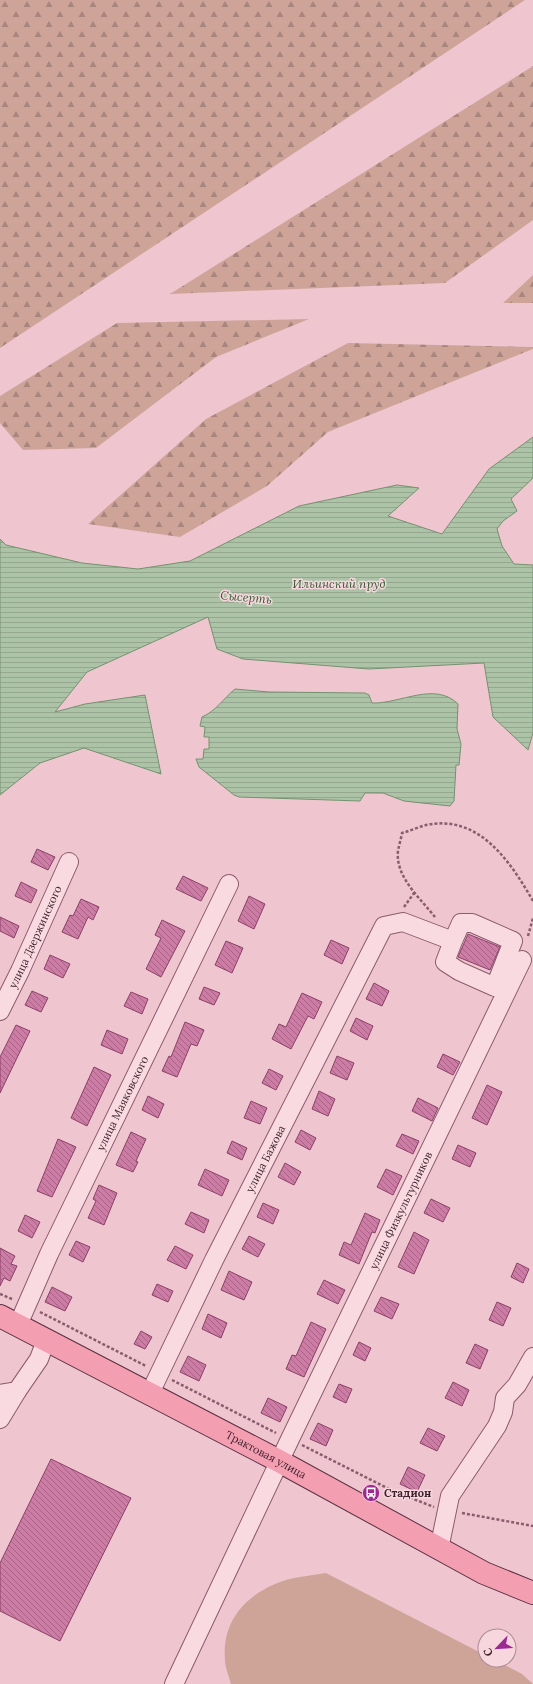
<svg xmlns="http://www.w3.org/2000/svg" width="533" height="1684" font-family="Lora,serif">
<style>
.forest{fill:url(#forest-firs)}
.garden{fill:#cea499}
.water{fill:url(#water-rules);stroke:#74926e}
.building{fill:url(#building-back-hatch);stroke:#8b4067}
.lines{fill:none;stroke-linecap:round;stroke-linejoin:round}
.minor-casing{stroke:#8b5b6e;stroke-width:20}
.major-casing{stroke:#592f42;stroke-width:24}
.path{stroke:#8b5b6e;stroke-width:2.5;stroke-dasharray:3 2;stroke-linecap:butt}
.minor{stroke:#fadae1;stroke-width:18}
.major{stroke:#f39eb1;stroke-width:22}
.labels{text-anchor:middle;dominant-baseline:central;stroke-width:3;stroke-linejoin:round;paint-order:stroke}
.street-label{font-size:11px;fill:#3b1f2b;stroke:#f7d6dd}
.poi-label{font-size:11px;font-weight:bold;fill:#3b1f2b;stroke:#f7d6dd;text-anchor:start}
.water-label{font-size:12px;font-style:italic;fill:#2e5b2f;stroke:#f7d6dd}
</style>
<defs>
<pattern id="forest-firs" width="22" height="20" patternUnits="userSpaceOnUse"><rect width="22" height="20" fill="#cea499"/><path d="M5 1l3.5 6h-7zM16 11l3.5 6h-7z" fill="#a8857d"/></pattern>
<pattern id="water-rules" width="6" height="5" patternUnits="userSpaceOnUse"><rect width="6" height="5" fill="#adc3a7"/><path d="M0 2.5h6" fill="none" stroke="#96a790"/></pattern>
<pattern id="building-back-hatch" width="6" height="6" patternUnits="userSpaceOnUse"><rect width="6" height="6" fill="#ce7ba5"/><path d="M-1 5l2 2M0 0l6 6M5-1l2 2" fill="none" stroke="#a86487"/></pattern>
</defs>
<rect width="100%" height="100%" fill="#efc6cf"/>
<path class="forest" d="M0,0H525L0,348Z
M533,66V220L445,283L170,294Z
M533,275V303H503Z
M309,319L216,357L96,448L23,450L0,423V396L117,323Z
M348,343L533,347V349L328,432L267,486L180,537L88,524L206,419Z"/>
<path class="garden" d="M326,1573L485,1655V1660H495L522,1674L533,1684H231C229,1676 225,1668 225,1660C222,1624 242,1598 275,1584C290,1577 309,1576 326,1573Z"/>
<path class="water" d="M533,437V478L511,499L517,511L503,521L497,529L502,546L514,564L533,565V733L528,750L493,717L484,663L369,669L243,659L217,649L208,617L87,672L55,712L85,704L145,695L161,774L84,748L40,763L0,795V539L6,545L82,563L138,569L190,561L299,506L397,485L419,488L388,516L442,534L489,469Z
M235,689L269,692L365,693L369,695L372,703C400,704 435,681 458,704L457,729L461,744L459,765H456L454,801L450,806L404,801L383,793H365L360,801L239,797L234,795L199,767L196,759H203L204,749H209V737H204L205,727L200,726L202,717C216,711 224,698 235,689Z"/>
<path class="building" d="M37,849L55,857L48,870L31,862Z
M183,876L208,888L201,901L176,889Z
M21,882L37,890L31,903L15,896Z
M249,896L265,904L254,929L238,921Z
M81,899L99,907L93,920L88,917L78,939L62,932L70,915L73,916Z
M0,917L19,926L14,938L0,931Z
M162,920L185,931L161,977L146,969L161,938L155,935Z
M468,934L500,947L490,970L458,957Z
M331,940L349,948L342,964L324,955Z
M226,941L243,948L232,973L215,965Z
M50,955L70,964L63,978L44,969Z
M374,983L389,991L382,1006L366,999Z
M204,987L220,993L214,1005L199,999Z
M32,991L48,998L41,1012L25,1005Z
M131,992L148,999L142,1014L124,1006Z
M302,993L322,1002L314,1019L308,1016L291,1049L272,1039L279,1024L286,1027Z
M356,1018L373,1026L367,1040L350,1031Z
M185,1022L204,1030L197,1046L191,1044L177,1077L162,1071L169,1056L171,1057Z
M16,1025L30,1031L0,1093V1057Z
M107,1030L128,1039L122,1054L101,1045Z
M443,1054L460,1062L453,1075L437,1067Z
M337,1056L354,1063L347,1080L330,1073Z
M94,1067L111,1075L87,1126L71,1118Z
M269,1069L283,1076L276,1090L262,1083Z
M487,1085L502,1092L487,1125L472,1118Z
M319,1091L335,1099L328,1116L312,1109Z
M148,1096L164,1104L158,1118L142,1110Z
M418,1098L438,1108L432,1121L412,1111Z
M251,1101L267,1108L260,1124L244,1118Z
M301,1130L316,1138L310,1150L295,1142Z
M131,1132L146,1139L136,1161L138,1162L133,1172L116,1165Z
M402,1134L419,1141L413,1154L396,1146Z
M58,1139L76,1147L52,1197L37,1191Z
M232,1141L247,1148L242,1160L227,1153Z
M458,1145L476,1153L470,1167L452,1159Z
M285,1163L301,1172L294,1185L278,1177Z
M205,1169L229,1180L222,1196L198,1185Z
M386,1169L402,1176L393,1195L377,1187Z
M99,1185L117,1193L104,1225L88,1218L96,1201L93,1199Z
M431,1199L450,1208L443,1222L424,1213Z
M263,1203L279,1210L273,1224L257,1217Z
M191,1212L209,1220L204,1233L185,1224Z
M365,1213L380,1220L375,1233L372,1232L359,1264L339,1255L344,1242L351,1245Z
M25,1215L40,1222L32,1238L18,1231Z
M414,1232L429,1240L414,1274L398,1267Z
M249,1236L265,1244L258,1257L242,1249Z
M76,1241L90,1247L83,1262L69,1255Z
M175,1246L193,1255L186,1269L167,1260Z
M0,1248L15,1256L11,1264L17,1266L10,1281L4,1278L0,1286Z
M517,1263L529,1269L523,1283L511,1277Z
M229,1271L252,1282L244,1300L221,1290Z
M324,1280L345,1290L338,1304L317,1294Z
M157,1284L173,1291L168,1302L152,1295Z
M52,1287L72,1297L65,1311L45,1302Z
M381,1297L399,1304L392,1319L374,1311Z
M497,1302L511,1308L503,1326L489,1320Z
M208,1314L227,1323L221,1338L202,1329Z
M311,1322L326,1329L304,1377L286,1369L292,1355L296,1356Z
M141,1331L152,1337L145,1349L134,1344Z
M359,1342L371,1348L365,1361L353,1355Z
M475,1344L488,1350L480,1369L466,1363Z
M188,1356L206,1365L199,1381L180,1372Z
M453,1382L469,1390L462,1406L445,1398Z
M339,1384L352,1389L346,1403L333,1397Z
M268,1398L287,1407L280,1422L261,1413Z
M318,1423L333,1430L326,1446L310,1439Z
M428,1428L445,1436L437,1451L420,1443Z
M51,1459L131,1498L60,1641L0,1611V1563Z
M408,1467L425,1475L417,1492L400,1484Z"/>
<g class="lines">
<defs>
<g id="minor">
<path id="s1" d="M0,1011L20,971L69,862"/>
<path id="s2" d="M18,1325L49,1254L229,884"/>
<path id="s3" d="M150,1393L214,1260L384,926L403,922L453,941L461,923H472L513,941L495,987L459,971L445,962L453,941"/>
<path d="M0,1394L17,1391L39,1359L46,1340"/>
<path d="M0,1419L17,1391"/>
<path d="M439,1549L450,1496L497,1426L503,1412L505,1398L517,1385L533,1357"/>
<path id="s4" d="M174,1684L290,1439L522,960"/>
</g>
<g id="major">
<path id="s5" d="M0,1316L279,1461L484,1573L533,1593"/>
</g>
</defs>
<use href="#minor" class="minor-casing"/>
<use href="#major" class="major-casing"/>
<path class="path" d="M404,907L414,893
M435,917C421,899 395,877 398,851C399,845 401,839 402,833C410,831 418,827 426,825C479,814 510,861 533,901
M528,936L533,918
M0,1294L12,1299
M40,1312L146,1366
M172,1380L276,1433
M302,1445L393,1491L434,1507
M462,1513L533,1526"/>
<use href="#minor" class="minor"/>
<use href="#major" class="major"/>
</g>
<defs>
<symbol id="bus-disc" viewBox="-11 -11 22 22"><circle r="9.5" fill="#9c2a93" stroke="#f7d6dd"/><path d="M-5-6H5V4H4V6H2V4H-2V6H-4V4H-5ZM-3.5-4V0h7V-4ZM-3.5 1.2v1.5H-2V1.2ZM2 1.2v1.5H3.5V1.2Z" fill="#fff"/></symbol>
</defs>
<g fill-rule="evenodd">
<use href="#bus-disc" x="361" y="1483" width="20" height="20"/>
</g>
<g class="labels">
<g class="street-label">
<text stroke="none"><textPath href="#s1" startOffset="82">улица Дзержинского</textPath></text>
<text stroke="none"><textPath href="#s2" startOffset="245">улица Маяковского</textPath></text>
<text stroke="none"><textPath href="#s3" startOffset="261">улица Бажова</textPath></text>
<text stroke="none"><textPath href="#s4" startOffset="525">улица Физкультурников</textPath></text>
<text stroke="none"><textPath href="#s5" startOffset="300">Трактовая улица</textPath></text>
</g>
<g class="poi-label">
<text x="384" y="1493">Стадион</text>
</g>
<g class="water-label">
<text x="339" y="583">Ильинский пруд</text>
<text transform="translate(246 597) rotate(5)">Сысерть</text>
</g>
</g>
<g transform="translate(497 1648) rotate(245)"><circle r="19" fill="#f7d6dd" stroke="#ac8d96"/>
<path d="M0-3L7 15L0 10L-7 15Z" fill="#9c2a93"/>
<text y="-6" font-size="11" font-weight="bold" text-anchor="middle" fill="#3b1f2b">С</text>
</g>
</svg>
